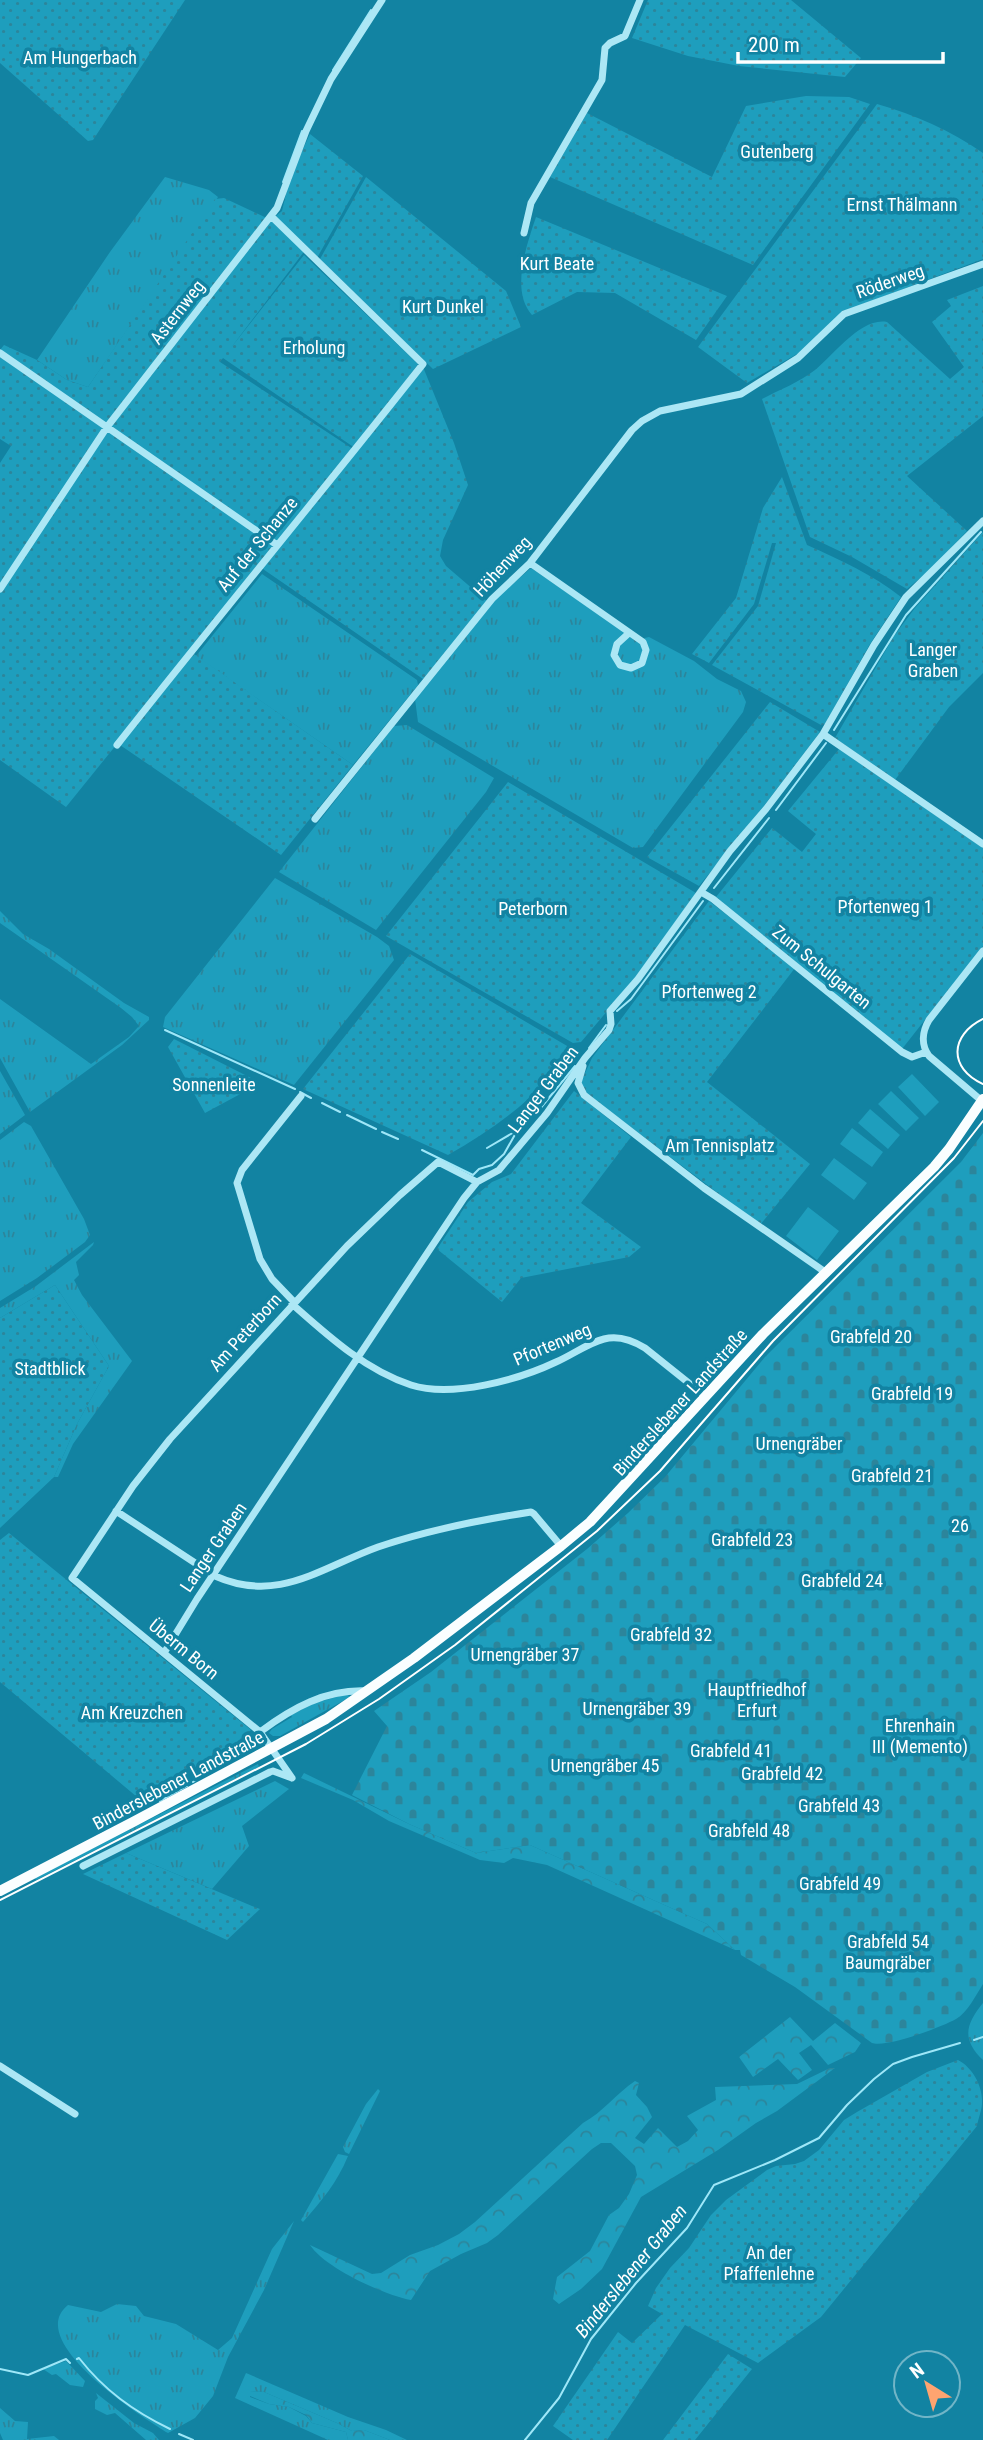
<svg xmlns="http://www.w3.org/2000/svg" width="983" height="2440" font-family="'Roboto Condensed',sans-serif">
<style>
.grass{fill:url(#grass-tufts)}
.forest{fill:url(#forest-crowns)}
.cemetery{fill:url(#cemetery-stones)}
.garden{fill:url(#garden-dots)}
.pitch{fill:#1e9ebd}
.lines{fill:none;stroke-linecap:round;stroke-linejoin:round}
.stream{stroke:#9ee7f8;stroke-width:2}
.minor{stroke:#ace7f5;stroke-width:7}
.major{stroke:#fafeff;stroke-width:10}
.tram{stroke:#fff;stroke-width:2}
.labels{text-anchor:middle;dominant-baseline:central;stroke-width:7;stroke-linejoin:round;paint-order:stroke}
.park-label{font-size:18px;fill:#fff;stroke:#1283a2}
.street-label{font-size:18px;fill:#fff;stroke:#1283a2}
.water-label{font-size:19px;font-style:italic;fill:#fff;stroke:#1283a2}
</style>
<defs>
<pattern id="grass-tufts" width="24" height="20" patternUnits="userSpaceOnUse" patternTransform="scale(1.75)"><rect width="24" height="20" fill="#1e9ebd"/><path d="M3 7l-1-3M5 7V3M7 7l1-3M15 17l-1-3M17 17v-4M19 17l1-3" fill="none" stroke="#2c859b"/></pattern>
<pattern id="forest-crowns" width="20" height="18" patternUnits="userSpaceOnUse" patternTransform="scale(1.75)"><rect width="20" height="18" fill="#1e9ebd"/><path d="M2 6a3 3 0 1 1 6 0M12 15a3 3 0 1 1 6 0" fill="none" stroke="#2c859b"/></pattern>
<pattern id="cemetery-stones" width="16" height="16" patternUnits="userSpaceOnUse" patternTransform="scale(1.75)"><rect width="16" height="16" fill="#1e9ebd"/><path d="M2 7V4a2 2 0 0 1 4 0v3zM10 15v-3a2 2 0 0 1 4 0v3z" fill="#2c859b"/></pattern>
<pattern id="garden-dots" width="8" height="8" patternUnits="userSpaceOnUse" patternTransform="scale(1.75)"><rect width="8" height="8" fill="#1e9ebd"/><path d="M2 2h.1M6 6h.1" fill="none" stroke="#2c859b" stroke-width="1.8" stroke-linecap="round"/></pattern>
</defs>
<rect width="100%" height="100%" fill="#1283a2"/>
<path class="grass" d="M165,177L209,190L218,197L88,387L67,380L37,360L110,252Z
M531,568L636,640L649,637L694,661L717,679L741,691L746,702L743,712L643,847L633,848L418,722L415,699L493,601Z
M262,574L417,680L418,685L353,765L196,656Z
M407,725L494,778L486,792L376,930L279,872L394,726Z
M275,878L377,937L389,946L394,960L294,1085L163,1027L165,1017Z
M0,911L23,934L49,949L124,1003L149,1017V1020L122,1045L30,1112L0,1058V999L91,1064L129,1037L139,1026L132,1017L121,1008L0,923Z
M0,1071L25,1115L0,1134Z
M24,1122L31,1126L84,1219L90,1235L85,1242L37,1278L0,1301V1140Z
M94,1242L93,1245L76,1262L79,1275L74,1280L82,1295L132,1361L73,1444L58,1477H54L77,1424L109,1366L55,1285L0,1318V1308L36,1286Z
M347,1694L350,1697L280,1736H273L269,1733L272,1729L292,1717L291,1715L315,1703Z
M258,1764L259,1767L36,1880L35,1878Z
M275,1781L289,1789L242,1826L249,1846L212,1889L126,1853Z
M983,2003V2060C961,2039 966,2024 983,2003Z
M378,2089L380,2091L349,2154L345,2152L343,2147L366,2104Z
M338,2154L348,2156C337,2183 322,2200 303,2222L301,2220Z
M294,2221L264,2290L228,2357L213,2396L195,2418L168,2433C142,2417 23,2341 68,2305L101,2312L117,2304L136,2306L144,2316L176,2324L218,2350L232,2338L272,2249Z
M66,2361L85,2381L83,2387L70,2385L56,2374L52,2375L43,2369Z
M246,2373L348,2417L386,2430L407,2440H390L364,2430L352,2431L337,2423L264,2392L250,2391V2397L269,2404L289,2407L306,2416L312,2423L346,2432L348,2440H328L235,2398Z
M96,2393L134,2423L153,2433L159,2440H146L115,2413L107,2415L95,2409V2401L98,2398Z
M0,2408L15,2421L28,2422L27,2439L54,2436L59,2440H3L0,2433Z"/>
<path class="forest" d="M304,1773L409,1824L476,1853L530,1845L707,1924L735,1950L547,1865L513,1858L504,1863L480,1860L389,1821L353,1800L301,1778Z
M790,2017L813,2041L835,2023L861,2043L855,2052L828,2065L811,2045L799,2053L812,2070L798,2080L778,2059L753,2077L739,2057Z
M830,2068H835L777,2111L756,2123L718,2150L641,2197L602,2269L581,2289L559,2304L553,2299L557,2277L590,2251L609,2215L619,2208L629,2194L637,2175L635,2166L611,2143H601L592,2149L498,2235L487,2243L461,2254L430,2271L411,2300C384,2295 325,2268 310,2245L372,2274L381,2273L410,2255L438,2245L459,2234L475,2222L583,2123C603,2112 616,2094 635,2081L639,2083L636,2095L647,2107L652,2117L635,2138L644,2144L658,2128L677,2147L688,2141L698,2130L687,2116L716,2100L715,2087L797,2084Z
M250,2391L264,2392L337,2423L352,2431L364,2430L390,2440H348L346,2432L312,2423L306,2415L289,2407L269,2404L250,2396Z"/>
<path class="cemetery" d="M983,1133V1984C976,1995 967,2013 956,2019C942,2027 886,2048 872,2043L795,1987L741,1955L740,1950H735L707,1924L530,1845L476,1853L409,1824L352,1795L387,1726L374,1711L431,1672L587,1549L628,1513L665,1477L765,1357L961,1162Z"/>
<path class="garden" d="M0,0H185L93,140L88,141L0,63Z
M648,0H791L861,58L845,77L739,66L688,56L632,38Z
M806,96L849,97L870,104L753,265L550,177L587,113L712,177L746,106Z
M877,104C915,115 950,130 983,153V259L842,312L802,351L747,383L698,347Z
M310,134L363,176L317,258L306,249L230,349L304,255L418,364L355,448L223,358L220,362L356,451L423,367L454,443L468,485L443,540L440,556L446,566L488,602L423,679L260,567L66,807L0,760V463L11,446L0,439V350L4,345L37,360L67,380L88,387L215,199L224,198L271,220L282,211L290,177Z
M366,177L506,291L521,327L433,369L320,259Z
M536,217L727,296L696,340L615,293L577,292L532,315C510,291 527,244 536,217Z
M983,286V416L907,476L967,531L931,569L907,589L852,557L810,537L762,399C779,390 800,382 815,370C833,356 861,317 887,322L950,379L964,367L932,322L951,306L947,300Z
M782,477L807,545C840,560 872,574 901,597L870,644L825,724L821,725L712,665L758,606L776,543H772L754,604L709,663L692,654L736,598L763,508Z
M983,532V673L949,707L895,780L835,738L894,636L915,608Z
M194,654L353,765L281,855L120,745Z
M770,702L820,732L763,807L699,886L647,857Z
M839,749L983,848V946L902,1049L716,897L772,828L802,852L816,834L788,811Z
M508,782L696,893L636,977L581,1042L573,1043L386,936Z
M709,901L795,968L707,1082L810,1164L760,1225L586,1093L580,1084L592,1058Z
M410,954L574,1050C539,1096 497,1127 448,1155L303,1089Z
M174,1039L251,1078L244,1092L205,1113L168,1047Z
M574,1091L631,1137L581,1203L641,1247L629,1257L521,1278L502,1302L437,1249L468,1202L492,1182L511,1174Z
M55,1285L109,1366L77,1424L54,1477L0,1528V1318Z
M9,1533L251,1730L233,1747L143,1802L0,1682V1540Z
M126,1853L252,1906L260,1909L227,1940L83,1874Z
M958,2060C972,2067 983,2086 982,2103C982,2110 978,2119 977,2126L821,2317L758,2363L685,2325L607,2440H573L553,2426L618,2332L632,2343L662,2314L648,2306L656,2288L670,2268L689,2248L711,2215L726,2200L767,2170L776,2166L795,2164L804,2161L819,2150L844,2120L857,2112L927,2072Z
M728,2354L752,2369L695,2440H663Z"/>
<path class="pitch" d="M912,1074L939,1102L925,1116L898,1087Z
M891,1091L919,1118L906,1131L878,1104Z
M870,1109L900,1135L888,1149L858,1123Z
M852,1128L883,1152L872,1167L840,1144Z
M834,1158L867,1183L854,1200L821,1175Z
M808,1207L839,1231L817,1260L786,1236Z"/>
<g class="lines">
<path class="stream" d="M333,70L371,10
M283,182L302,131
M834,730L906,615L981,532
M776,810L826,743
M714,888L769,818
M617,1011L631,999L703,901
M165,1030L295,1089
M589,1048L606,1025
M300,1092L311,1098
M322,1103L340,1112
M347,1115L376,1129
M382,1132L398,1139
M487,1148L516,1131
M422,1150L473,1175L479,1169L492,1165L504,1154L517,1131L539,1110L575,1066
M193,1782L241,1751L252,1740
M160,1801L187,1786
M974,2040L983,2037
M77,2359L79,2358C104,2390 133,2411 170,2429
M0,2369L28,2375L66,2359L70,2363
M179,2434L193,2440
M525,2440L559,2398L591,2339L636,2283L687,2228L714,2185L775,2160L819,2138L847,2105L874,2079L893,2064L912,2057L960,2043"/>
<path class="minor" d="M524,233L531,203L602,80L605,48L610,43L625,36L640,0
M0,353L277,545
M530,563L643,642L646,650L642,663L631,668L620,665L614,655L617,644L629,633
M0,589L107,427L277,208L306,131L331,79L382,0
M823,734L983,844
M117,745C218,617 322,492 423,364L271,216
M315,819L492,599L530,563L632,430L642,421L660,411L741,394L798,358L844,314L983,264
M701,892L713,899L902,1052L912,1057L926,1052
M583,1066L578,1083L584,1095L704,1188L825,1272
M982,1101L929,1056C921,1045 922,1032 929,1020L983,951
M294,1302L272,1279L260,1259L237,1183L242,1170L301,1096
M292,1304C327,1335 365,1370 411,1385C452,1398 518,1380 556,1362C572,1355 588,1343 604,1339C619,1335 632,1340 645,1348L705,1396
M116,1511L215,1576C278,1604 320,1568 378,1547C428,1530 479,1520 531,1512L534,1514L561,1546
M164,1653L197,1599L464,1198L477,1182L499,1170L547,1113L585,1058L609,1030L611,1024L610,1011L638,979L730,851L766,809L823,734L874,645L906,597L983,521
M260,1732C292,1708 326,1689 367,1691
M292,1778L260,1732L72,1578L133,1486L170,1439L347,1246L400,1195L438,1162L477,1182
M83,1866L270,1772L273,1771L292,1778
M0,2066L75,2114"/>
<path class="major" d="M0,1891L133,1822L326,1719L414,1658L561,1546L590,1522L763,1334L934,1167L949,1149L983,1099"/>
<path class="tram" d="M983,1019C950,1035 948,1068 983,1084
M0,1900L306,1744L379,1699L455,1645L597,1531L660,1471L773,1341L954,1158L983,1121"/>
</g>
<g class="labels">
<g class="park-label">
<text x="80" y="57">Am Hungerbach</text>
<text x="777" y="151">Gutenberg</text>
<text x="902" y="204">Ernst Thälmann</text>
<text x="557" y="263">Kurt Beate</text>
<text x="443" y="306">Kurt Dunkel</text>
<text x="314" y="347">Erholung</text>
<text x="933" y="649">Langer<tspan x="933" dy="21">Graben</tspan></text>
<text x="885" y="906">Pfortenweg 1</text>
<text x="533" y="908">Peterborn</text>
<text x="709" y="991">Pfortenweg 2</text>
<text x="214" y="1084">Sonnenleite</text>
<text x="720" y="1145">Am Tennisplatz</text>
<text x="871" y="1336">Grabfeld 20</text>
<text x="50" y="1368">Stadtblick</text>
<text x="912" y="1393">Grabfeld 19</text>
<text x="799" y="1443">Urnengräber</text>
<text x="892" y="1475">Grabfeld 21</text>
<text x="960" y="1525">26</text>
<text x="752" y="1539">Grabfeld 23</text>
<text x="842" y="1580">Grabfeld 24</text>
<text x="671" y="1634">Grabfeld 32</text>
<text x="525" y="1654">Urnengräber 37</text>
<text x="757" y="1689">Hauptfriedhof<tspan x="757" dy="21">Erfurt</tspan></text>
<text x="637" y="1708">Urnengräber 39</text>
<text x="132" y="1712">Am Kreuzchen</text>
<text x="920" y="1725">Ehrenhain<tspan x="920" dy="21">III (Memento)</tspan></text>
<text x="731" y="1750">Grabfeld 41</text>
<text x="605" y="1765">Urnengräber 45</text>
<text x="782" y="1773">Grabfeld 42</text>
<text x="839" y="1805">Grabfeld 43</text>
<text x="749" y="1830">Grabfeld 48</text>
<text x="840" y="1883">Grabfeld 49</text>
<text x="888" y="1941">Grabfeld 54<tspan x="888" dy="21">Baumgräber</tspan></text>
<text x="769" y="2252">An der<tspan x="769" dy="21">Pfaffenlehne</tspan></text>
</g>
<g class="street-label">
<text transform="translate(890 281) rotate(-19)">Röderweg</text>
<text transform="translate(177 312) rotate(-52)">Asternweg</text>
<text transform="translate(257 544) rotate(-51)">Auf der Schanze</text>
<text transform="translate(502 566) rotate(-47)">Höhenweg</text>
<text transform="translate(822 967) rotate(39)">Zum Schulgarten</text>
<text transform="translate(543 1089) rotate(-53)">Langer Graben</text>
<text transform="translate(245 1332) rotate(-48)">Am Peterborn</text>
<text transform="translate(552 1344) rotate(-23)">Pfortenweg</text>
<text transform="translate(680 1402) rotate(-48)">Binderslebener Landstraße</text>
<text transform="translate(213 1547) rotate(-56)">Langer Graben</text>
<text transform="translate(184 1649) rotate(39)">Überm Born</text>
<text transform="translate(178 1780) rotate(-28)">Binderslebener Landstraße</text>
</g>
<g class="water-label">
<text transform="translate(631 2271) rotate(-51)">Binderslebener Graben</text>
</g>
</g>
<g transform="translate(927 2384) rotate(323)"><circle r="33" fill="#1283a2" stroke="#71b5c7" stroke-width="2"/>
<path d="M0-5L12 26L0 18L-12 26Z" fill="#ffa470"/>
<text y="-10" font-size="19" font-weight="bold" text-anchor="middle" fill="#ffffff">N</text>
</g>
<path d="M738 52v10h205v-10" fill="none" stroke="#ffffff" stroke-width="3.5"/>
<text x="748" y="52" font-size="21" fill="#ffffff" stroke="#1283a2" stroke-width="5" paint-order="stroke">200 m</text>
</svg>
